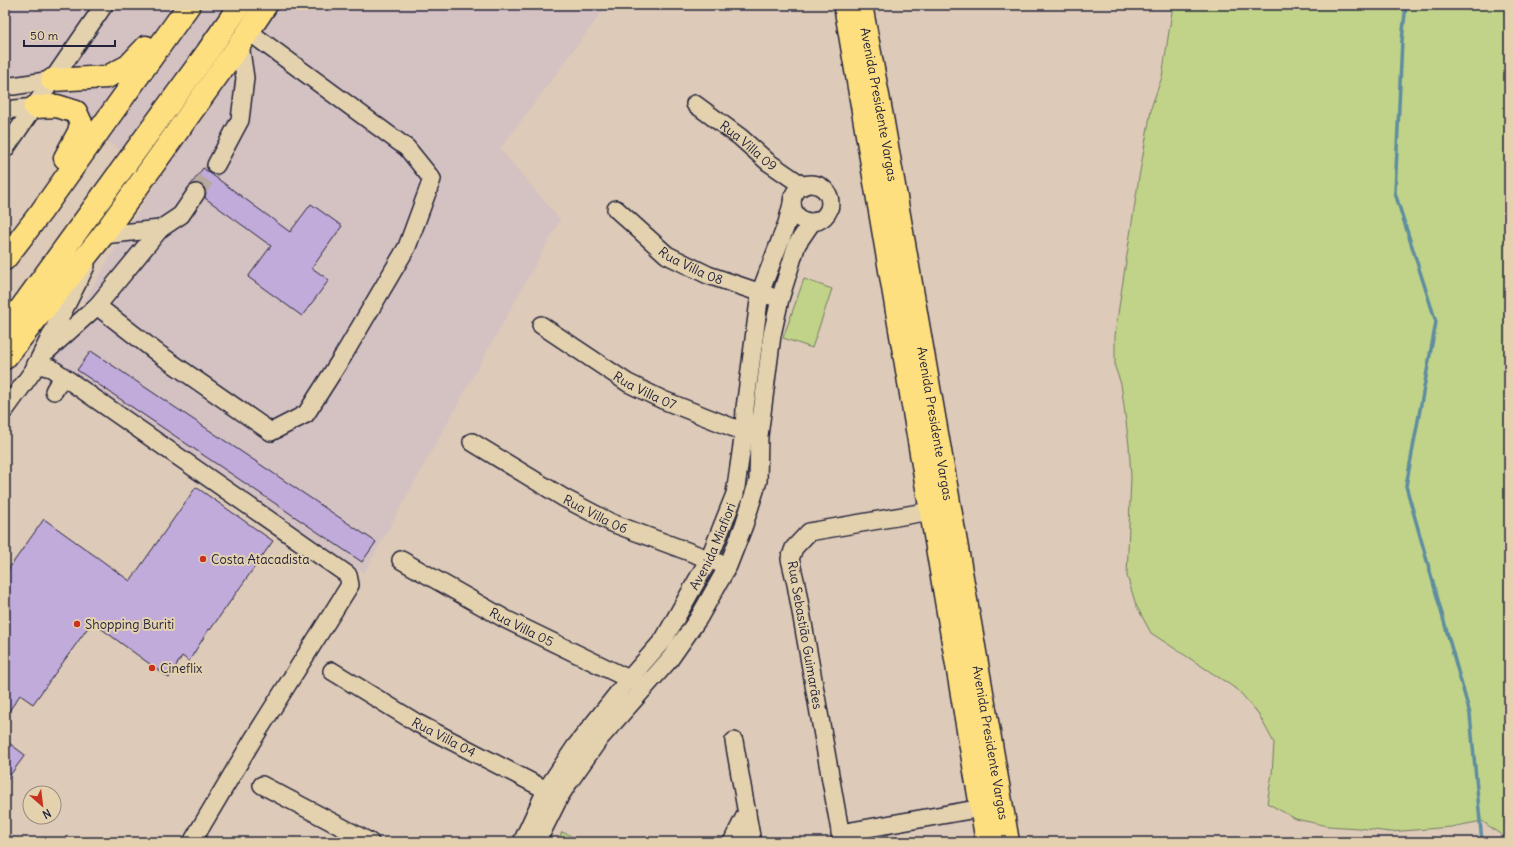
<svg xmlns="http://www.w3.org/2000/svg" width="1514" height="847" font-family="Delius,sans-serif">
<style>
.built{fill:#d4c1c2}
.green{fill:#c0d388;stroke:#717a62}
.lines{fill:none;stroke-linecap:round;stroke-linejoin:round}
.stream{stroke:#5e8da0;stroke-width:3.5}
.building{fill:#c0abdb;stroke:#22223b}
.minor-tunnel{stroke:#b8a89f;stroke-width:17;stroke-dasharray:17 8;stroke-linecap:butt}
.minor-casing{stroke:#22223b;stroke-width:20}
.major-casing{stroke:#22223b;stroke-width:25}
.highway-casing{stroke:#22223b;stroke-width:25}
.minor{stroke:#e4d2af;stroke-width:17}
.major{stroke:#fedf80;stroke-width:22}
.highway{stroke:#fedf80;stroke-width:22}
.poi-dot{fill:#c8321e;stroke:#e4d2af;stroke-width:1.5}
.labels{text-anchor:middle;dominant-baseline:central;stroke-width:4;stroke-linejoin:round;paint-order:stroke}
.street-label{font-size:13px;fill:#22223b;stroke:#e4d2af}
.poi-label{font-size:13px;fill:#22223b;stroke:#e4d2af;text-anchor:start}
</style>
<rect width="100%" height="100%" fill="#ddcab8"/>
<filter id="ink" filterUnits="userSpaceOnUse"><feTurbulence type="fractalNoise" baseFrequency=".025" numOctaves="2"/><feDisplacementMap in="SourceGraphic" scale="8" xChannelSelector="R" yChannelSelector="G"/><feConvolveMatrix kernelMatrix="1 2 1 2 8 2 1 2 1" color-interpolation-filters="sRGB"/></filter>
<g filter="url(#ink)">
<path class="built" d="M5,5H607L500,149L560,220L364,573L53,364V355L115,249L160,178L5,70Z"/>
<path class="green" d="M1173,5H1509V842L1507,839L1482,821L1451,827L1390,832L1359,828L1328,826L1296,819L1267,803L1272,774L1274,743L1258,713L1238,690L1151,633L1136,605L1127,576L1131,477L1129,445L1125,414L1121,384L1115,367V336L1119,307L1139,177L1152,105L1162,77Z
M804,279L832,289L812,348L783,338Z
M562,832L585,842H558Z"/>
<g class="lines">
<path class="stream" d="M1406,5L1402,40L1395,193L1436,322L1406,486L1470,714L1482,842"/>
</g>
<path class="building" d="M203,168L290,232L311,204L342,226L312,268L329,280L302,316L248,277L271,246L205,198L206,193L205,189L202,185L196,183L190,186Z
M91,351L376,542L362,562L77,370Z
M196,487L273,541L210,630L209,629L189,661L182,656L169,678L92,622L33,704L20,695L5,717V574L44,519L130,581Z
M5,740L25,755L5,782Z"/>
<g class="lines">
<path class="minor-tunnel" d="M196,193L216,165"/>
<defs>
<g id="minor">
<path d="M5,85L13,86L52,80"/>
<path id="s1" d="M695,104L740,137L768,162L803,186"/>
<path d="M5,110L35,107"/>
<path d="M5,149L104,5"/>
<path d="M216,165L240,120L245,78L240,44"/>
<circle cx="811" cy="203" r="19"/>
<path id="s2" d="M616,209L667,255L708,275L770,296"/>
<path d="M99,243L103,235L160,229L181,215L196,193"/>
<path d="M97,306L159,354L271,432L306,414L343,356L407,247L432,179L407,148L248,31"/>
<path id="s3" d="M541,325L628,383L663,400L744,432L755,435"/>
<path d="M47,351L97,306L160,229"/>
<path d="M36,364L51,368L348,575L350,585L252,741L192,842"/>
<path d="M54,391L57,386"/>
<path d="M5,410L33,371L86,266"/>
<path id="s4" d="M472,442L564,498L612,523L719,563"/>
<path id="s5" d="M401,560L507,620L639,684"/>
<path id="s6" d="M332,671L417,723L556,795"/>
<path d="M734,741L752,842"/>
<path d="M262,785L370,842"/>
<path d="M840,833L982,808"/>
<path id="s7" d="M522,842L546,790L575,747L629,679L664,639L709,559L735,494L744,432L745,408L760,293L787,223L792,204"/>
<path d="M537,842L560,796L569,782L600,738L670,659L698,619L728,566L744,525L758,481L759,436L772,335L780,299L797,244L812,222"/>
<path d="M732,842L747,812"/>
<path d="M842,842L796,584L790,559L794,548L809,532L931,511"/>
</g>
<g id="major">
<path d="M845,5L987,842"/>
<path id="s8" d="M861,5L882,117L1008,842"/>
<path d="M103,235L240,44L266,5"/>
</g>
<path id="highway" d="M52,80L107,77L128,66L146,47
M35,107L57,106L76,112L81,123L79,132L65,158
M5,259L41,212L189,5
M5,330L206,54L240,5
M5,358L103,235"/>
</defs>
<use href="#minor" class="minor-casing"/>
<use href="#major" class="major-casing"/>
<use href="#highway" class="highway-casing"/>
<use href="#minor" class="minor"/>
<use href="#major" class="major"/>
<use href="#highway" class="highway"/>
</g>
</g>
<g class="poi-dot">
<circle cx="203" cy="559" r="4"/>
<circle cx="77" cy="624" r="4"/>
<circle cx="152" cy="668" r="4"/>
</g>
<g class="labels">
<g class="street-label">
<text stroke="none"><textPath href="#s8" startOffset="101">Avenida Presidente Vargas</textPath></text>
<text stroke="none"><textPath href="#s1" startOffset="68">Rua Villa 09</textPath></text>
<text stroke="none"><textPath href="#s2" startOffset="95">Rua Villa 08</textPath></text>
<text stroke="none"><textPath href="#s3" startOffset="123">Rua Villa 07</textPath></text>
<text stroke="none"><textPath href="#s8" startOffset="425">Avenida Presidente Vargas</textPath></text>
<text stroke="none"><textPath href="#s4" startOffset="143">Rua Villa 06</textPath></text>
<text stroke="none"><textPath href="#s7" startOffset="354">Avenida Miafiori</textPath></text>
<text stroke="none"><textPath href="#s5" startOffset="138">Rua Villa 05</textPath></text>
<text transform="translate(805 635) rotate(80)">Rua Sebastião Guimarães</text>
<text stroke="none"><textPath href="#s6" startOffset="130">Rua Villa 04</textPath></text>
<text stroke="none"><textPath href="#s8" startOffset="749">Avenida Presidente Vargas</textPath></text>
</g>
<g class="poi-label">
<text x="211" y="559">Costa Atacadista</text>
<text x="85" y="624">Shopping Buriti</text>
<text x="160" y="668">Cineflix</text>
</g>
</g>
<rect width="1514" height="847" fill="none" stroke="#e4d2af" stroke-width="20"/>
<rect x="10" y="10" width="1494" height="827" fill="none" stroke="#22223b" stroke-width="1.5" filter="url(#ink)"/>
<g transform="translate(42 805) rotate(152)"><circle r="19" fill="#e4d2af" stroke="#968c81"/>
<path d="M0-3L7 15L0 10L-7 15Z" fill="#c8321e"/>
<text y="-6" font-size="11" font-weight="bold" text-anchor="middle" fill="#22223b">N</text>
</g>
<path d="M24 40v6h91v-6" fill="none" stroke="#22223b" stroke-width="2"/>
<text x="30" y="40" font-size="12" fill="#22223b" stroke="#e4d2af" stroke-width="3" paint-order="stroke">50 m</text>
</svg>
